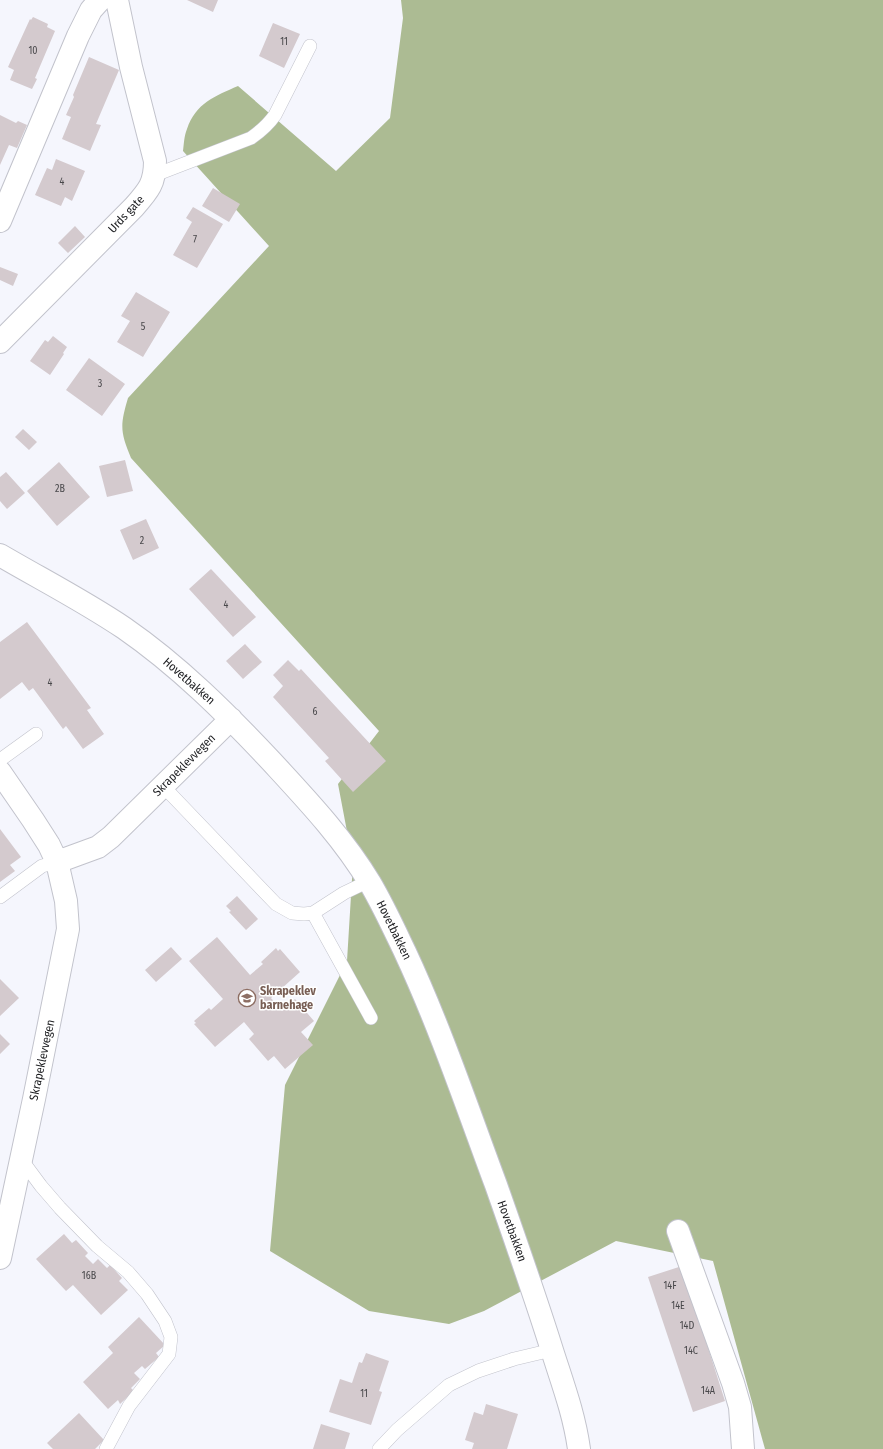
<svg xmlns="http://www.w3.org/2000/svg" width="883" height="1449" font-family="'Fira Sans Condensed',sans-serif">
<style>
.forest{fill:#acbb93}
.building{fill:#d4cace}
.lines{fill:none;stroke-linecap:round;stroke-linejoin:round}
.service-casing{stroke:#c2c3cc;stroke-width:14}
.minor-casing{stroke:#c2c3cc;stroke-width:24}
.service{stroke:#fff;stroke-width:13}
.minor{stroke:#fff;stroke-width:22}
.labels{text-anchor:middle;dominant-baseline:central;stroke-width:3;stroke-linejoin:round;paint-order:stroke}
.number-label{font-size:10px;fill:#49484b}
.street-label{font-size:12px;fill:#1b1c1f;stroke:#fff}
.education-label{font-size:12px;font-weight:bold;fill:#785e54;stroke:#fff;text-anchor:start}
</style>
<rect width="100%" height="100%" fill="#f5f6fd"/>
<path class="forest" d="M401,0H883V1449H765L713,1261L616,1241L484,1311L449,1324L369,1311L270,1251L285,1085L347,961L353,863L338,784L379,731L131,458C120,432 120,425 128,398L269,246L183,151C184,144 184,136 187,129C196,103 215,96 238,86L336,171L390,118L403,18Z"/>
<path class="building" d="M187,0H218L213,12Z
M33,17L48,24L47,27L55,31L35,78L37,79L32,89L10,80L14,70L8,67L30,19L31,20Z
M273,23L300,34L284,68L259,56Z
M89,57L119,70L96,124L101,125L90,151L62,139L71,117L66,115L74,97L73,95Z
M0,115L16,123L18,121L27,125L17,148L9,145L0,165Z
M56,159L85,171L72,201L65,197L61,206L35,195L47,168L52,170Z
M213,188L240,204L229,222L202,206Z
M193,207L223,224L197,268L173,255L192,222L186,218Z
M75,226L85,237L68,253L58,243Z
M0,267L18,274L13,286L0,280Z
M136,292L170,312L143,357L117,342L130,321L121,316Z
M53,336L67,347L63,353L64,354L50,375L30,361L45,340L48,342Z
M89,358L125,384L102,416L66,390Z
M23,429L37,442L29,450L15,437Z
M125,460L133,491L107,497L99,466Z
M59,462L90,497L57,526L27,491Z
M6,472L25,493L7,509L0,501V477Z
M146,519L159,548L133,560L120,530Z
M211,569L256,617L233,637L189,589Z
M27,622L91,708L87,710L104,734L83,749L66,726L63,729L33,688L29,691L22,682L0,699V642Z
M245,644L262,662L243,679L226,661Z
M288,660L299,671L301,669L386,761L353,792L325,761L329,758L273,697L283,686L273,675Z
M0,829L21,857L10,865L15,871L0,882Z
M237,896L258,919L246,930L229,912L231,911L226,906Z
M217,937L250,975L263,964L261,962L276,948L278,951L280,949L300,972L271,998L282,1011L295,999L314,1021L301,1032L313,1045L285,1069L274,1056L268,1061L249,1039L254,1034L244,1022L215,1047L194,1024L196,1023L194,1021L209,1008L211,1010L223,999L189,961Z
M171,947L182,959L156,982L145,970Z
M0,979L19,998L0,1016Z
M0,1034L10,1044L0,1054Z
M64,1234L72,1243L76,1240L88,1253L85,1256L93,1264L98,1259L107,1268L110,1265L122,1278L119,1281L128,1290L101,1315L73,1285L66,1291L36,1259Z
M682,1266L725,1401L693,1412L648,1277Z
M139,1317L165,1345L156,1353L159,1357L145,1369L142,1366L134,1373L140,1379L131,1388L134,1391L120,1404L118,1400L108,1409L83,1382L113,1353L108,1347Z
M366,1353L389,1361L379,1391L382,1392L371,1425L329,1412L340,1379L352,1383L359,1362L362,1363Z
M486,1404L518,1414L507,1449H472L474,1443L465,1440L474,1412L483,1415Z
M79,1413L104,1440L95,1449H53L47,1443Z
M321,1424L350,1433L345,1449H313Z"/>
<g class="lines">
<defs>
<path id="service" d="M155,175L251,138C261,131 268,125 275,115L310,46
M0,760L36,734
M163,786L276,904L292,913L304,914L313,913L344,893L369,881
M0,897L42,866L57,862
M313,913L371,1018
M21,1159L41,1186L60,1208L97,1246L128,1272L147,1294L165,1321L171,1337L169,1354L129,1406L106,1449
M379,1449L397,1430L449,1385L478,1371L514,1359L552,1350"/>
<path id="minor" d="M0,221L78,36L91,10L100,0
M0,342L134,207C149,190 155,183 155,161L131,67L117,0
M0,555C41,579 84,601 124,628C179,666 227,714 272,762C307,800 343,838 370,883C383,905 394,929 405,952C440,1027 467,1107 496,1185C515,1239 534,1293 551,1347C562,1382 574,1413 579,1449
M0,772L33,820L49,845L57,862L66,901L68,929L34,1099L0,1258
M57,862L98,847L111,837L231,719
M678,1231L733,1383L740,1407L743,1449"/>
</defs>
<use href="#service" class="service-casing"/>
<use href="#minor" class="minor-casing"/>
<use href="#service" class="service"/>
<use href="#minor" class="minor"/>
</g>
<defs>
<symbol id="school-ring" viewBox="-11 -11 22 22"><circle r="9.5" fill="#fff" stroke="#8d6e63" stroke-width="1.5"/><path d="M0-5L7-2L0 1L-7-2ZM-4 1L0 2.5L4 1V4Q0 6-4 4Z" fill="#8d6e63"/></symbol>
</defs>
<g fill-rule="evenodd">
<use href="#school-ring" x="237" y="988" width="20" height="20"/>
</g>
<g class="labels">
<g class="number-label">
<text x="284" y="42">11</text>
<text x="33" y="51">10</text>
<text x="62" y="182">4</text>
<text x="195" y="240">7</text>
<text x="143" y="327">5</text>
<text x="100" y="384">3</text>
<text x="60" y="489">2B</text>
<text x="142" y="541">2</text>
<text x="226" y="605">4</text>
<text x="50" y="683">4</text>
<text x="315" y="712">6</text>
<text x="89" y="1276">16B</text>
<text x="670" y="1286">14F</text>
<text x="678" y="1306">14E</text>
<text x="687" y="1326">14D</text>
<text x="691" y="1351">14C</text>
<text x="708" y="1391">14A</text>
<text x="364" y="1394">11</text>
</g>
<g class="street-label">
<text transform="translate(126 214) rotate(-47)">Urds gate</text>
<text transform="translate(189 681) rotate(41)">Hovetbakken</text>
<text transform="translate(184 765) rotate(-45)">Skrapeklevvegen</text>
<text transform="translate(394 930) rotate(64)">Hovetbakken</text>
<text transform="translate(42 1060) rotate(-78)">Skrapeklevvegen</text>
<text transform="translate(512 1231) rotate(70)">Hovetbakken</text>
</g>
<g class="education-label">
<text x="260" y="991">Skrapeklev<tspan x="260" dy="14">barnehage</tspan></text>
</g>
</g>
</svg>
